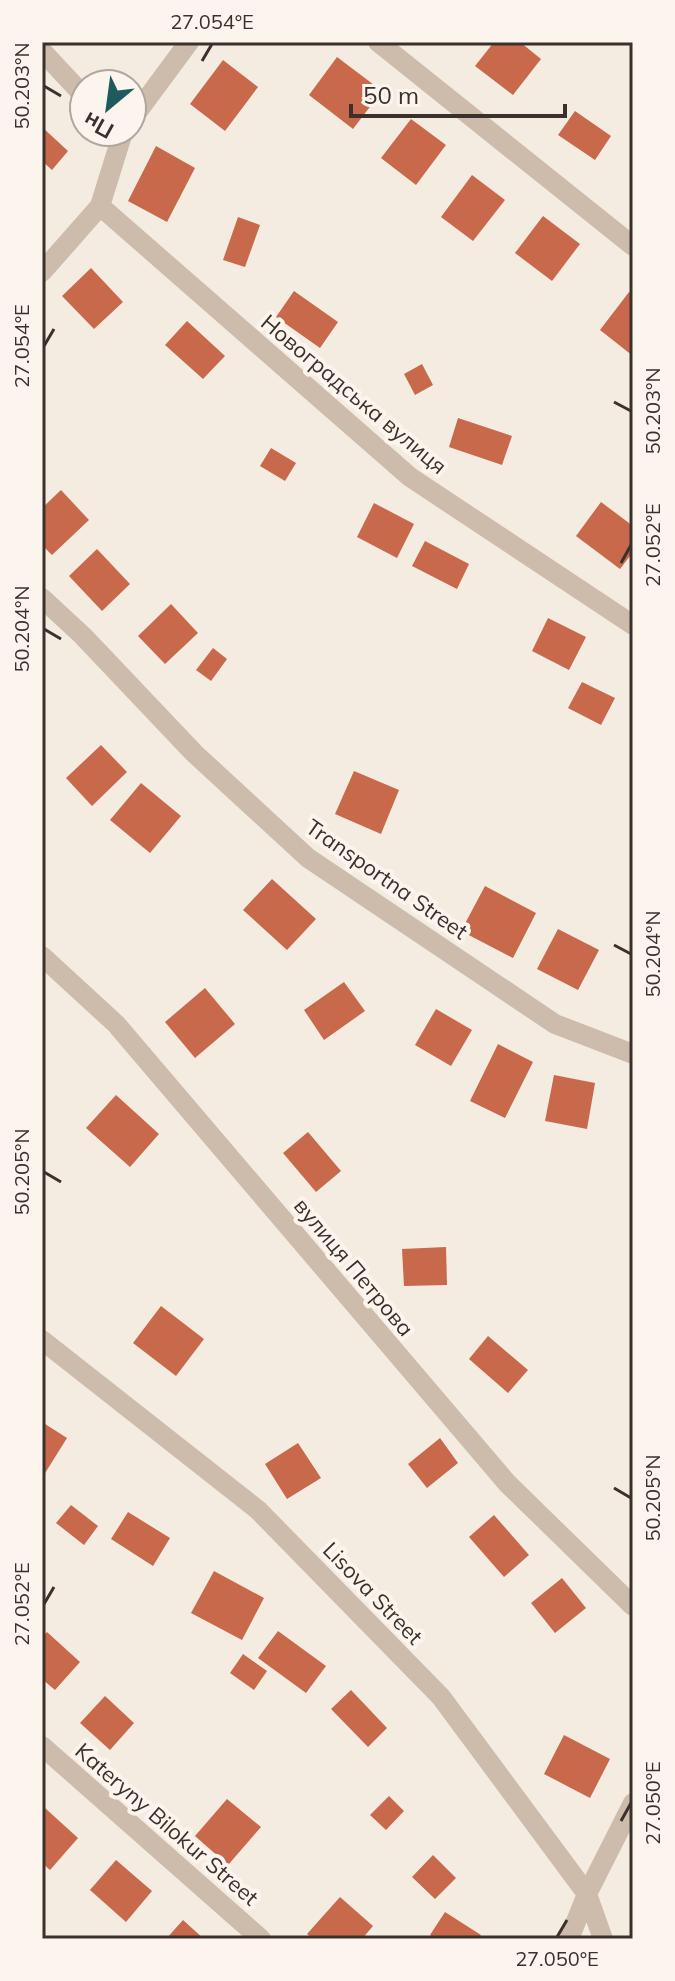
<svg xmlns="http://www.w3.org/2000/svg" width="675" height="1981" font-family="Mulish,sans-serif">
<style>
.building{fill:#c8694b}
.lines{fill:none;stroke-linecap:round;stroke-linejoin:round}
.minor{stroke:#cdbbac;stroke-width:20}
.ticks{fill:none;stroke:#3b302b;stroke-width:3}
.labels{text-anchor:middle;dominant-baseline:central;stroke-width:8;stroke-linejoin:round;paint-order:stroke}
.street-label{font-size:22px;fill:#3b302b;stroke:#fbf5ee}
.neatline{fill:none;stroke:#3b302b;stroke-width:3}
.ticks-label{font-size:20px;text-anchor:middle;fill:#3b302b}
</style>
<rect width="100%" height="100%" fill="#f4ebe1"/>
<path class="building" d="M494,42H520L541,59L513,95L475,66Z
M337,57L382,91L353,129L309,95Z
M223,60L258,87L225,131L190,104Z
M575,111L611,136L595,160L558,135Z
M411,119L446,145L416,185L381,158Z
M42,127L68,151L52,170L42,161Z
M156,146L195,168L167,222L128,201Z
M472,175L505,200L473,241L441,217Z
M543,216L580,244L552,281L515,253Z
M238,217L260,225L245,267L223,260Z
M91,268L123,302L94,329L62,296Z
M294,291L338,322L320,348L276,317Z
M629,292L633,295V356L600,330Z
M187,321L225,356L203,379L165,345Z
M422,364L433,385L415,395L404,374Z
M458,418L512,436L502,465L449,447Z
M271,448L296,463L285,481L260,466Z
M61,490L89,520L52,555L42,545V508Z
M601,502L633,526V552L620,569L576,536Z
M374,503L414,524L397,558L357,537Z
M425,541L469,564L457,589L412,566Z
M97,549L130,584L102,611L69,576Z
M171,604L198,633L165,664L138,636Z
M548,618L586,637L569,670L532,651Z
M213,648L227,659L211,681L196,670Z
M582,682L615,698L601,725L568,708Z
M101,745L127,772L92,806L66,778Z
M354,771L399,790L381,834L335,814Z
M141,783L181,816L150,853L110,820Z
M272,879L316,919L287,950L243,910Z
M485,886L536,913L513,958L461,931Z
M558,929L599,950L578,990L537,969Z
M344,982L365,1011L324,1040L304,1010Z
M205,988L235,1024L195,1058L165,1022Z
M436,1009L472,1030L451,1066L415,1045Z
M498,1044L533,1062L505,1118L470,1101Z
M554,1075L595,1083L587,1129L545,1121Z
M116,1095L159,1134L130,1167L86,1128Z
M308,1132L341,1171L316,1192L283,1153Z
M446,1247L447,1285L404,1286L402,1249Z
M161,1306L204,1339L176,1376L133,1343Z
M488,1336L528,1370L508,1393L469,1359Z
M42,1422L67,1438L42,1478Z
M440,1438L458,1463L427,1488L408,1464Z
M298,1443L321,1478L287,1499L265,1464Z
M71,1505L98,1526L84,1545L56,1523Z
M128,1512L170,1538L153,1566L111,1539Z
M494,1515L529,1555L504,1577L469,1537Z
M214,1571L264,1598L242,1640L191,1613Z
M562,1578L586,1608L555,1633L531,1603Z
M278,1631L326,1666L306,1693L258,1658Z
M47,1632L80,1662L55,1690L42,1679V1637Z
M243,1654L267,1671L254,1690L230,1673Z
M351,1690L387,1728L368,1747L331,1709Z
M105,1696L134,1723L110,1750L80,1723Z
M564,1735L610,1759L590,1798L544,1774Z
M389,1796L404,1811L386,1830L370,1815Z
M227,1799L261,1827L228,1865L195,1836Z
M45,1808L78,1838L50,1870L42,1863V1812Z
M433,1855L456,1878L435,1899L412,1877Z
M116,1860L152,1891L126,1922L90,1890Z
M340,1897L373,1926L362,1939H313L307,1934Z
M445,1912L481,1935L478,1939H436L430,1935Z
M183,1920L204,1939H166Z"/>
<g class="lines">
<path class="minor" d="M378,42L633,246
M42,51L84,96
M132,119L189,42
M100,206L410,477L633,625
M42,272L100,206L123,132
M42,598L83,636L194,753L308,858L555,1024L633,1054
M42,956L116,1024L507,1483L633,1606
M42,1340L258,1510L441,1697L587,1894L603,1939
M42,1746L261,1939
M569,1939L587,1894L633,1803"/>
</g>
<path class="ticks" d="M202,61L212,44M44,86L61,96M44,346L54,329M614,402L631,411M621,563L631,545M44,629L61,639M614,945L631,954M44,1172L61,1182M614,1488L631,1498M44,1604L54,1587M621,1821L631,1803M557,1937L567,1920"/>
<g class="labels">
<g class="street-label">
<text transform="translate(354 394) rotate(40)">Новоградська вулиця</text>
<text transform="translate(387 879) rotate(35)">Transportna Street</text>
<text transform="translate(354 1267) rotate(50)">вулиця Петрова</text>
<text transform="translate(373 1593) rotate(46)">Lisova Street</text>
<text transform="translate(167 1824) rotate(41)">Kateryny Bilokur Street</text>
</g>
</g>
<rect width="675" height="1981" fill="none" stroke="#fbf5ee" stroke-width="88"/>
<g transform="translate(108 108) rotate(209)"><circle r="38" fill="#fbf5ee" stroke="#aea6a0" stroke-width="2"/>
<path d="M0-6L14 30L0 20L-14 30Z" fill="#1f5a5e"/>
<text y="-12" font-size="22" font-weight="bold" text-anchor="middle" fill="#3b302b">Пн</text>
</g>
<path d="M351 104v12h214v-12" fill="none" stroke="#3b302b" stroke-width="4"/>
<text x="363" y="104" font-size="24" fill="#3b302b" stroke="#fbf5ee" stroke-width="6" paint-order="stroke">50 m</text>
<rect x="44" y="44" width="587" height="1893" class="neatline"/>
<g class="ticks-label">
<text x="212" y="29">27.054°E</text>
<text transform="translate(22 86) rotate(-90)" y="7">50.203°N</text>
<text transform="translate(22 346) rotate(-90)" y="7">27.054°E</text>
<text transform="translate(653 411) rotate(-90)" y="7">50.203°N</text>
<text transform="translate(653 545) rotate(-90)" y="7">27.052°E</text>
<text transform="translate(22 629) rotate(-90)" y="7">50.204°N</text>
<text transform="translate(653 954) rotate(-90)" y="7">50.204°N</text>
<text transform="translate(22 1172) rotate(-90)" y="7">50.205°N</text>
<text transform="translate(653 1498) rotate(-90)" y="7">50.205°N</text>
<text transform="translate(22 1604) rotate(-90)" y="7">27.052°E</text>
<text transform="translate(653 1803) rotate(-90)" y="7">27.050°E</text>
<text x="557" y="1966">27.050°E</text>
</g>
</svg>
